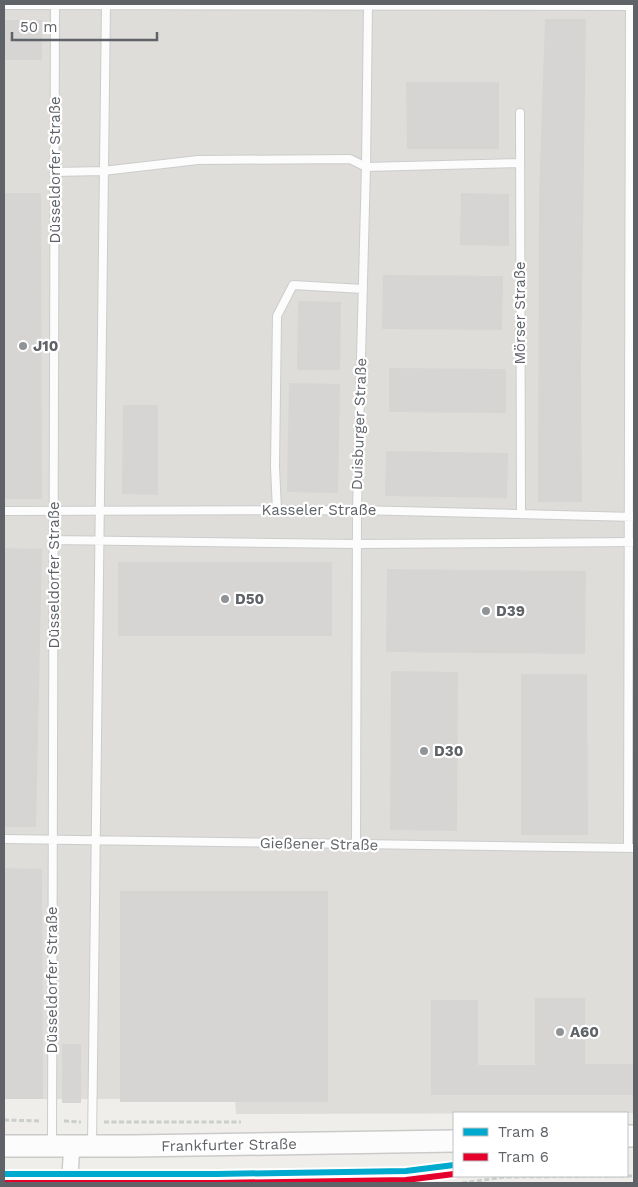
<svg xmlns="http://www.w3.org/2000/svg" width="638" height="1187" font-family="'Work Sans',sans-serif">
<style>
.industrial{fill:#dfddda}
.building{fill:#d6d5d3}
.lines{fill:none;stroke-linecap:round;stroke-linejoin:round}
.service-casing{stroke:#cbcccc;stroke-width:10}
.minor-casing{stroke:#cbcccc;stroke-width:18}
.secondary-casing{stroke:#cacacb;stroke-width:24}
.path{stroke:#cacfcc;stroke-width:3;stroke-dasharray:5 2.5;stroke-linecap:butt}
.service{stroke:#fdfcfc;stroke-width:8}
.minor{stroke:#fdfcfc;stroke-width:15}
.secondary{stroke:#fdfcfc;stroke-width:21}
.tram-1-casing{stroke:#fff;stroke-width:10}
.tram-2-casing{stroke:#fff;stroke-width:10}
.tram-1{stroke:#00a9ce;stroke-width:6}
.tram-2{stroke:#e4002b;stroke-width:6}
.poi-dot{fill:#919496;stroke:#fff;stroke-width:2}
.labels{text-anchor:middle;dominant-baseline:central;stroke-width:4.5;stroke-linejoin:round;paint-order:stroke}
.street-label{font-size:15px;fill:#5f6368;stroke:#fff}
.poi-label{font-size:15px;font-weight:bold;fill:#5f6368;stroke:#fff;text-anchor:start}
</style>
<rect width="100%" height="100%" fill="#efeeea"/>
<path class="industrial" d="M4,4H634V1113L236,1114L235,1099H4Z"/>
<path class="building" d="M545,19H586L581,369L582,502H538L539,198Z
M4,20H42V60H4Z
M406,82H499V149H407Z
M4,193H41L42,499H4Z
M461,193L509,194V246L460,245Z
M383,275L503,276L502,330L382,329Z
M298,301L341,302L340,370H297Z
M389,368L506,369V413L389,412Z
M289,383L340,384L338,493L287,492Z
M123,405H158V495L122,494Z
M386,451L508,453L507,498L385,496Z
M4,548L42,549L36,827H4Z
M118,562H332V636H118Z
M387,569L586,571L585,654L386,652Z
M391,671L458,672L457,831L390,830Z
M521,674H587L588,835H521Z
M4,868L42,869L43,1099H4Z
M120,891H328V1102H120Z
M535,998H585V1064H634V1095H431V1000H478V1065H535Z
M62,1044H81V1103H62Z"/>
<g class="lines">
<defs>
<path id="service" d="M4,5L634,6
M520,113L521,514
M54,172L103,171L198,160L350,159L366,167L520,163
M277,510L275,467L277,316L293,285L363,289
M4,511L357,510L634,517
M54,540L357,544L634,542
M4,839L634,848
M356,845L357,510L366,167L368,4
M628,848L630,4
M52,1144L55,4
M92,1145L106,4"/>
<path id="minor" d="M67,1183L70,1174L72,1145"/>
<path id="secondary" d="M627,1136H634
M4,1146H134L454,1141"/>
</defs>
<use href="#service" class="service-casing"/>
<use href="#minor" class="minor-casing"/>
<use href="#secondary" class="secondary-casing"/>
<path class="path" d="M4,1120L41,1121
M64,1121L81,1122
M104,1122H241
M627,1176H634
M462,1183L505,1177L625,1176"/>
<use href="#service" class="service"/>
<use href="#minor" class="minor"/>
<use href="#secondary" class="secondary"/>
<defs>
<path id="tram-1" d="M4,1174H216L406,1171L454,1165"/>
<path id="tram-2" d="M4,1183H216L406,1180L454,1174"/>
</defs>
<use href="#tram-1" class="tram-1-casing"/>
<use href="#tram-2" class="tram-2-casing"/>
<use href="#tram-1" class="tram-1"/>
<use href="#tram-2" class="tram-2"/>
</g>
<g class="poi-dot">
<circle cx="23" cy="346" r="5"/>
<circle cx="225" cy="599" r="5"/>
<circle cx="486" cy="611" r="5"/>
<circle cx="424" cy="751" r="5"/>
<circle cx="560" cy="1032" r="5"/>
</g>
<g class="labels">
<g class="street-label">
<text transform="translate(55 170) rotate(-90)">Düsseldorfer Straße</text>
<text transform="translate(520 313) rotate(-90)">Mörser Straße</text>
<text transform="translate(359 424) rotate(-88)">Duisburger Straße</text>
<text x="319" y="510">Kasseler Straße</text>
<text transform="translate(54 575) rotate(-90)">Düsseldorfer Straße</text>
<text transform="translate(319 844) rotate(1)">Gießener Straße</text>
<text transform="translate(52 980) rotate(-90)">Düsseldorfer Straße</text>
<text transform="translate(229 1145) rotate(-1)">Frankfurter Straße</text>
</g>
<g class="poi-label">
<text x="33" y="346">J10</text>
<text x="235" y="599">D50</text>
<text x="496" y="611">D39</text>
<text x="434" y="751">D30</text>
<text x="570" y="1032">A60</text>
</g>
</g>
<rect width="638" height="1187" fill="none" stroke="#5f6368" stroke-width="10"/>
<rect x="453" y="1112" width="175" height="65" fill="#ffffff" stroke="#bfc1c3"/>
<rect x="463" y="1128" width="25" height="8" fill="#00a9ce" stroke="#bfc1c3"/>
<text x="498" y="1137" font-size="15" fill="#5f6368">Tram 8</text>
<rect x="463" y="1153" width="25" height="8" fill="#e4002b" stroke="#bfc1c3"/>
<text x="498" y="1162" font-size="15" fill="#5f6368">Tram 6</text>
<path d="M12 32v8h145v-8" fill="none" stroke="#5f6368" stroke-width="2.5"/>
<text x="20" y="32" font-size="15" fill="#5f6368" stroke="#ffffff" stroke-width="4" paint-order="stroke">50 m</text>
</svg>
